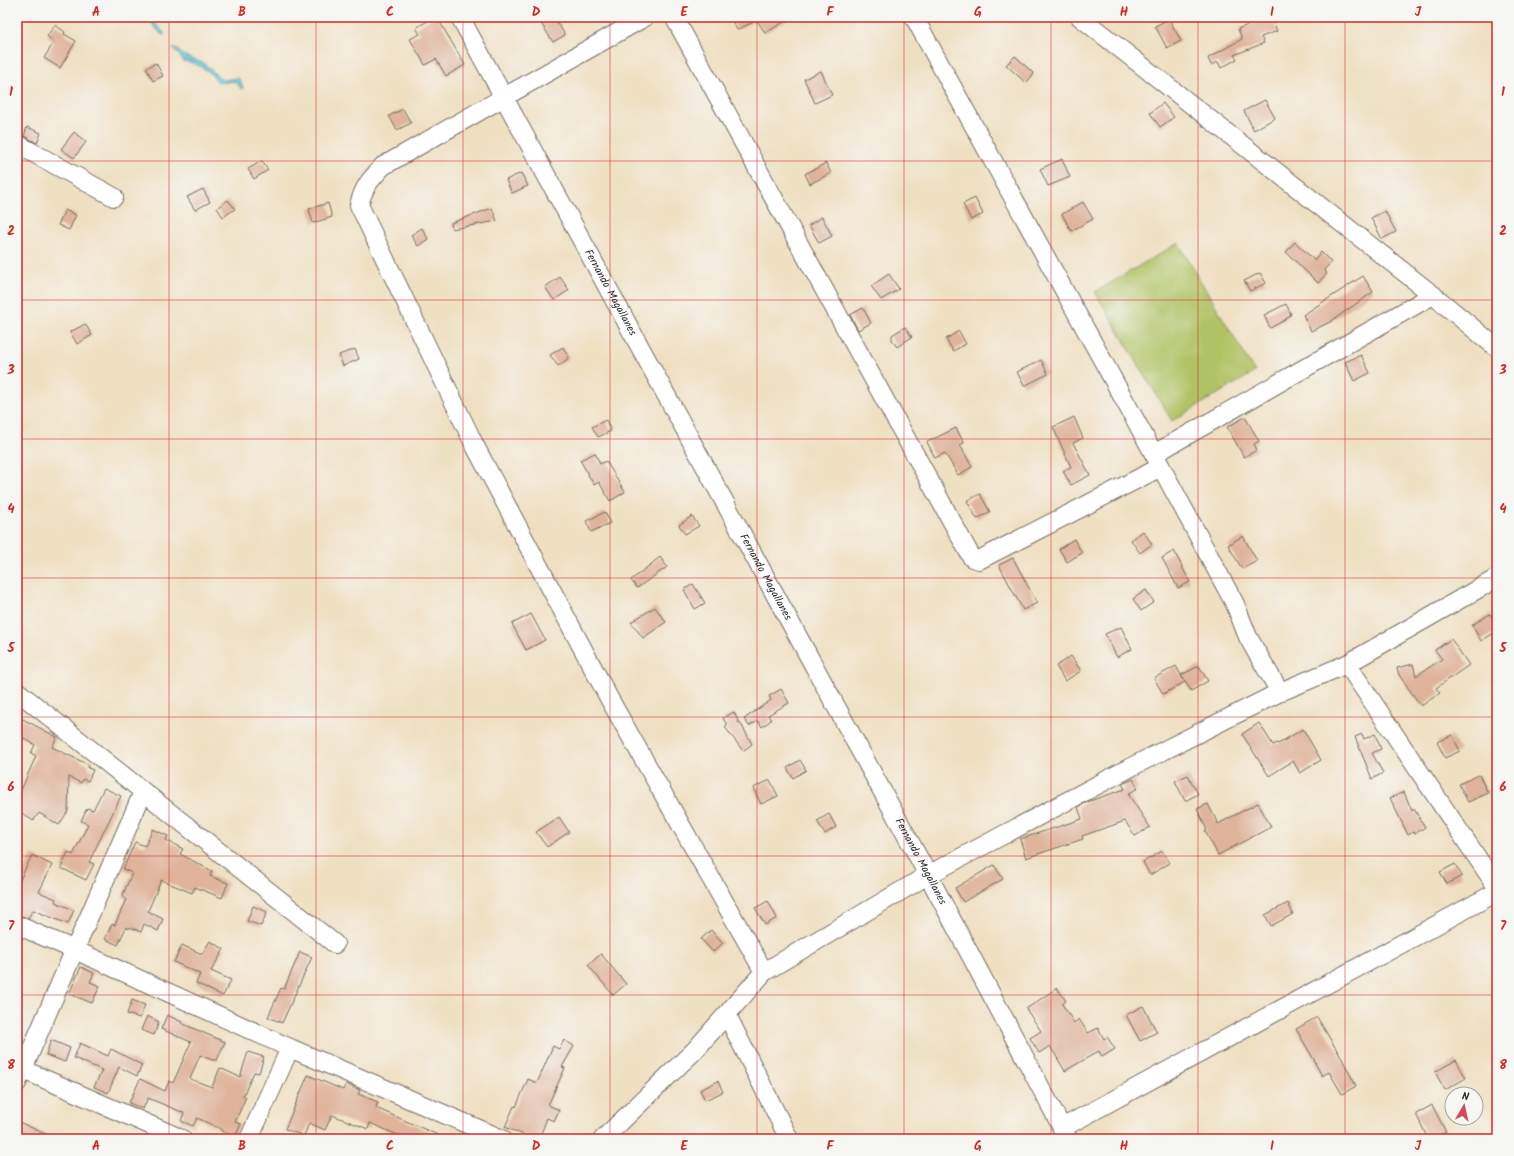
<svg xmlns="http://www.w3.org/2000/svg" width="1514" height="1156" font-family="Kalam,sans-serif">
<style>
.green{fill:#b1c265;stroke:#6e7648}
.water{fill:url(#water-ripples);stroke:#467a85}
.building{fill:#dfb49b}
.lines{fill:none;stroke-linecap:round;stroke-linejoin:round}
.minor-casing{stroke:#706a60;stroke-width:20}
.minor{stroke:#fff;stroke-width:18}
.grid{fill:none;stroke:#d62828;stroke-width:1;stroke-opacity:0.55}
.labels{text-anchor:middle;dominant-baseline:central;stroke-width:4;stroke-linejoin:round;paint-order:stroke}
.street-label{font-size:11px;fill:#2b2b2b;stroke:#f6f6f2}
.neatline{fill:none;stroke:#d62828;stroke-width:1.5}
.grid-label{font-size:13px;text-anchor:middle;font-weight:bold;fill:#d62828}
</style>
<defs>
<pattern id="water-ripples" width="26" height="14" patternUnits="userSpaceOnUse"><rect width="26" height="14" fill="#62c8df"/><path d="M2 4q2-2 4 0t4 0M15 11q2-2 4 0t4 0" fill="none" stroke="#51a3b5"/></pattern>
</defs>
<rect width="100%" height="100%" fill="#f6f6f2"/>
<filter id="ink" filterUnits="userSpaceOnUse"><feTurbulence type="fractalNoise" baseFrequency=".025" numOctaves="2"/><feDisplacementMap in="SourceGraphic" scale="8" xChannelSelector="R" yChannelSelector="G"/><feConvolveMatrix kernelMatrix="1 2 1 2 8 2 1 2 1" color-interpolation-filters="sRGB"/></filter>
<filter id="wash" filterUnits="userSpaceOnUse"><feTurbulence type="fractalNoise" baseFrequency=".012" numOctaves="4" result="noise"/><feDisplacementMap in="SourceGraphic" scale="16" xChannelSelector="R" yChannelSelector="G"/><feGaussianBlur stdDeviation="0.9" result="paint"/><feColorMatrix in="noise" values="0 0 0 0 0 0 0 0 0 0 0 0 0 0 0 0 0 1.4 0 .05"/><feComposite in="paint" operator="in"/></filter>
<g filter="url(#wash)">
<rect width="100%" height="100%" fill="#efe0c2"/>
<path class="green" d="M1178,243L1255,372L1172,421L1095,292Z"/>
<path class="water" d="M146,17H149L165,34L162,35Z
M176,48L183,55L205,64L222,80L238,78L241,82L243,88L241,89C234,74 227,87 217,81C215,80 213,76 211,74C201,66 196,63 183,61L178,53L173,49Z"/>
<g id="blocks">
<path class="building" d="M434,17H437L465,65L446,76L436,59L425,65L410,39L420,34L416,28Z
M537,17H554L565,35L553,42Z
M730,17H793L765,33L757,20L737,30Z
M1267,17H1271L1277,31L1261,37L1264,43L1234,55L1237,59L1221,68L1218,62L1211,65L1208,58L1242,39L1238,29Z
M1169,19L1181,41L1167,48L1155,26Z
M55,25L65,32L64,34L76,41L60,68L44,58L54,42L47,36Z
M1015,56L1034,74L1026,83L1006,65Z
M156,63L163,76L153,81L146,68Z
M821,71L832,95L815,103L804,79Z
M1265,100L1275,118L1254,130L1244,111Z
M1163,103L1174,117L1160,127L1150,113Z
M403,109L411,123L397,130L389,116Z
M27,127L41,133L37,143L24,136Z
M74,132L86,142L74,158L61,149Z
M1062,159L1070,177L1048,186L1040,169Z
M262,161L268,170L254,179L248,169Z
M826,163L831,173L810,184L805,174Z
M521,173L528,186L512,193L506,180Z
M203,189L210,202L195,210L187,197Z
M975,198L983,214L971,220L963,204Z
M228,200L235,209L223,217L217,208Z
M1083,202L1093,219L1071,231L1062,214Z
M328,203L332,217L313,223L309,209Z
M492,208L497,221L452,229L451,223Z
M65,210L76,215L69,230L58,225Z
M1385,211L1396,232L1382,239L1371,218Z
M822,217L832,236L819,243L809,225Z
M422,228L428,239L418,246L411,235Z
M1295,242L1314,260L1321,252L1331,262L1324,270L1327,273L1318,283L1286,252Z
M1260,273L1266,283L1250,291L1244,281Z
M889,274L899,289L881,300L871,286Z
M1363,276L1373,292L1330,322L1311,331L1303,315Z
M560,277L569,290L554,300L545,287Z
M1286,304L1291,314L1285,320L1270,328L1264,315Z
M863,308L871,323L858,330L850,315Z
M85,324L92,335L77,344L70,332Z
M905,327L912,337L897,347L892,340V335Z
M959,331L966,344L953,351L946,339Z
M563,347L569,358L558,366L550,355Z
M355,349L359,359L343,366L339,355Z
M1361,355L1370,373L1354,381L1345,362Z
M1041,360L1048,374L1024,386L1017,372Z
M1074,417L1083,438L1073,443L1090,475L1071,485L1063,471L1071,467L1053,427Z
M1245,417L1259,441L1254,444L1257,450L1244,457L1227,427Z
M606,420L611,431L598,437L592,427Z
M956,428L964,443L960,445L972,467L958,475L945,453L935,458L927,442Z
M595,453L600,464L606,461L625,492L610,501L599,482L594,485L580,460Z
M980,494L990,512L977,519L967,501Z
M605,512L610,523L591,532L586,521Z
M692,516L699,526L685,534L679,525Z
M1143,531L1152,544L1140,553L1131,540Z
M1243,536L1257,561L1242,569L1228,545Z
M1074,539L1082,553L1067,562L1059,549Z
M1174,551L1190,582L1178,588L1162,558Z
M660,557L667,567L637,588L631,580Z
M1013,558L1037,603L1023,610L999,565Z
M693,584L705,603L695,609L684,590Z
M1146,590L1154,602L1141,611L1133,599Z
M655,607L666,622L643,638L631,622Z
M531,614L545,640L526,650L512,624Z
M1490,614L1497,626V631L1481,641L1472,625Z
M1121,627L1132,649L1117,657L1105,634Z
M1451,639L1469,665L1436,688L1440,693L1421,706L1399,675L1397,668L1413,664L1416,676L1442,659L1435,650Z
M1071,656L1081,671L1065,681L1056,666Z
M1176,666L1185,682L1163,694L1154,678Z
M1199,666L1208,681L1191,691L1181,675Z
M781,689L789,703L768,715L771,720L762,727L758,721L749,726L744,719L771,700L769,696Z
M734,712L739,723L740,722L752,744L743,751L725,727L727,725L723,718Z
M17,716L57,737L52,747L89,765L88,768L93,770L88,781L83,779L81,783L69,777L68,811L59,825L39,813L33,821L17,809V799L36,756L31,753L35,745L17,734Z
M1259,723L1273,745L1277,743L1278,744L1303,729L1321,760L1300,773L1293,761L1269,776L1242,734Z
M1362,734L1364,739L1375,734L1381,749L1372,753L1383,773L1372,779L1355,737Z
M1452,735L1460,751L1445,758L1437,742Z
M800,760L806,770L793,778L787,768Z
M1188,775L1198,794L1185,801L1175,781Z
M1479,775L1488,793L1468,802L1459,784Z
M1133,779L1138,788L1128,794L1150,827L1135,836L1125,821L1082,836L1083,839L1026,858L1020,839L1082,819L1078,807L1087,802L1125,789L1122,784Z
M770,780L778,796L761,804L753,788Z
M104,788L121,796L89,862L94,864L86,880L61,868L68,852L73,855L88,824L81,821L87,808L93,810Z
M1404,792L1412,811L1414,809L1425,827L1415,834L1413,832L1408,835L1390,798Z
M1258,803L1271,827L1218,855L1205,831L1207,830L1197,809L1208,804L1218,824Z
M829,814L836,827L825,834L817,821Z
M559,817L569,832L547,847L536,832Z
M153,829L168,836L166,840L183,849L180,854L212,871L210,876L228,883L222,898L195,887L192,893L161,880L148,911L163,919L158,931L144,924L141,932L130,927L129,929L126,927L118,945L105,939L112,924L115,925L126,899L122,897L132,873L123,869L135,842L145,846Z
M1162,851L1170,863L1150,875L1143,862Z
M32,855L52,865L39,892L56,899L55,902L74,910L68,924L33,910L28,918L17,915V886Z
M1455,864L1462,876L1447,884L1440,872Z
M994,865L1003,879L963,902L955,888Z
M768,901L777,918L765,925L755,908Z
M1288,903L1293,914L1271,926L1265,915Z
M253,906L267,912L261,926L247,921Z
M711,930L723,943L713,952L701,939Z
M210,941L224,949L211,971L231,980L223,996L196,983L200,974L174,962L182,945L202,954Z
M300,952L312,957L282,1023L268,1017L281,988L284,989Z
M601,954L626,984L613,995L588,965Z
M81,967L94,973L90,982L100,986L92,1003L69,994Z
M1057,988L1066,1001L1062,1004L1074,1023L1079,1019L1088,1033L1098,1028L1104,1039L1107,1037L1115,1049L1102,1057L1099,1051L1065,1071L1050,1046L1039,1053L1030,1038L1041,1031L1026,1009Z
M132,1000L145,1005L140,1018L127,1014Z
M1143,1006L1157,1032L1140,1041L1126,1015Z
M167,1015L182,1022L181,1023L225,1042L217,1060H212L200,1055L190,1079L212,1087L220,1068L240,1077L248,1052L264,1057L259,1073L254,1072L243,1096L246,1097L235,1122L241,1124L235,1137L221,1131V1129L197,1118L193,1126L181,1121L184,1113L148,1098L143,1109L129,1103L140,1079L165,1091L169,1081L173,1083L191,1042L161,1029Z
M147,1016L159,1022L154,1035L141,1030Z
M1317,1017L1338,1052V1051L1356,1086L1342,1094L1329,1072L1322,1076L1315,1063H1316L1296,1029Z
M51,1040L70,1048L65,1062L46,1055Z
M564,1040L574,1046L562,1067L565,1068L548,1105L559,1110L554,1121L547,1118L539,1139H533L505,1127L514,1106L516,1107L528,1079L537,1083L553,1046L559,1049Z
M80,1043L108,1056L111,1049L142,1065L137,1076L119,1067L108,1093L94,1087L102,1070L74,1058Z
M1456,1060L1466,1078L1445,1090L1435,1072Z
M308,1075L343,1090L346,1084L360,1090L358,1094L378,1102L376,1108L447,1139H407L370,1123L368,1129L332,1115L325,1130L309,1123L304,1136L285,1129Z
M718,1081L723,1092L705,1100L700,1090Z
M1432,1105L1446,1132L1433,1139H1428L1416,1114Z
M17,1121L56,1139H17Z"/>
</g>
</g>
<g filter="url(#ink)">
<use href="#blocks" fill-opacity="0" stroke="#706a60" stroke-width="1"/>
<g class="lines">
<defs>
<g id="minor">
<path id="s1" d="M460,17L928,875L1068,1139"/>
<path d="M645,17L383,166C370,180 364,186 359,205L475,446L610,700L764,972"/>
<path d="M674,17L972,558L979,560L1161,467"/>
<path d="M914,17L1154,454L1235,604L1248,637L1257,653L1280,692"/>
<path d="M1080,17L1433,295L1497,348"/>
<path d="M17,144L114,197"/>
<path d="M1154,454L1433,295"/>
<path d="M1347,664L1497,887"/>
<path d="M17,691L335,944"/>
<path d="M17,925L75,950L290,1048L502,1139"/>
<path d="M727,1015L789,1139"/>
<path d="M17,1067L182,1139"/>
<path d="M17,1083L143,792"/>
<path d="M1062,1128L1497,892"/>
<path d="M249,1139L290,1048"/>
<path d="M603,1139L695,1050L764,972L928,875L1135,765L1280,692L1347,664L1497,578"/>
</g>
</defs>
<use href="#minor" class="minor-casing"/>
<use href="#minor" class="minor"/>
</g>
</g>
<path class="grid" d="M169,17V1139M316,17V1139M463,17V1139M610,17V1139M757,17V1139M904,17V1139M1051,17V1139M1198,17V1139M1345,17V1139M17,161H1497M17,300H1497M17,439H1497M17,578H1497M17,717H1497M17,856H1497M17,995H1497"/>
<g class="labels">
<g class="street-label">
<text stroke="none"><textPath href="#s1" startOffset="314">Fernando Magallanes</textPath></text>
<text stroke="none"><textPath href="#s1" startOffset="638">Fernando Magallanes</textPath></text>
<text stroke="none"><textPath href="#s1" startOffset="962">Fernando Magallanes</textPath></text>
</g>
</g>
<rect width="1514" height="1156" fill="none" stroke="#f6f6f2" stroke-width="44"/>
<g transform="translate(1464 1106) rotate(9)"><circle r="19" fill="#f6f6f2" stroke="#a5a5a2"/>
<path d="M0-3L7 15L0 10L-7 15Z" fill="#d1495b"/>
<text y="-6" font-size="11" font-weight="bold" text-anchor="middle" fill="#2b2b2b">N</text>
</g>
<rect x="22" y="22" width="1470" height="1112" class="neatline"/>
<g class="grid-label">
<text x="96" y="16">A</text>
<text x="242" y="16">B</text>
<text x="390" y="16">C</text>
<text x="536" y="16">D</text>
<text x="684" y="16">E</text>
<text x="830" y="16">F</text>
<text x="978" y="16">G</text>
<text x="1124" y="16">H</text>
<text x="1272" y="16">I</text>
<text x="1418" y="16">J</text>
<text x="11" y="96">1</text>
<text x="1503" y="96">1</text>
<text x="11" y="235">2</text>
<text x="1503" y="235">2</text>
<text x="11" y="374">3</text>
<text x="1503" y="374">3</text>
<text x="11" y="513">4</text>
<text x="1503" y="513">4</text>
<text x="11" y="652">5</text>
<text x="1503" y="652">5</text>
<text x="11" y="791">6</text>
<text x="1503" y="791">6</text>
<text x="11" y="930">7</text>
<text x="1503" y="930">7</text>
<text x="11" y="1069">8</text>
<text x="1503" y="1069">8</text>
<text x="96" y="1150">A</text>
<text x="242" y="1150">B</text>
<text x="390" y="1150">C</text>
<text x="536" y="1150">D</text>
<text x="684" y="1150">E</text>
<text x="830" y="1150">F</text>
<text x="978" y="1150">G</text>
<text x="1124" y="1150">H</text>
<text x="1272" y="1150">I</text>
<text x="1418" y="1150">J</text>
</g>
</svg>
